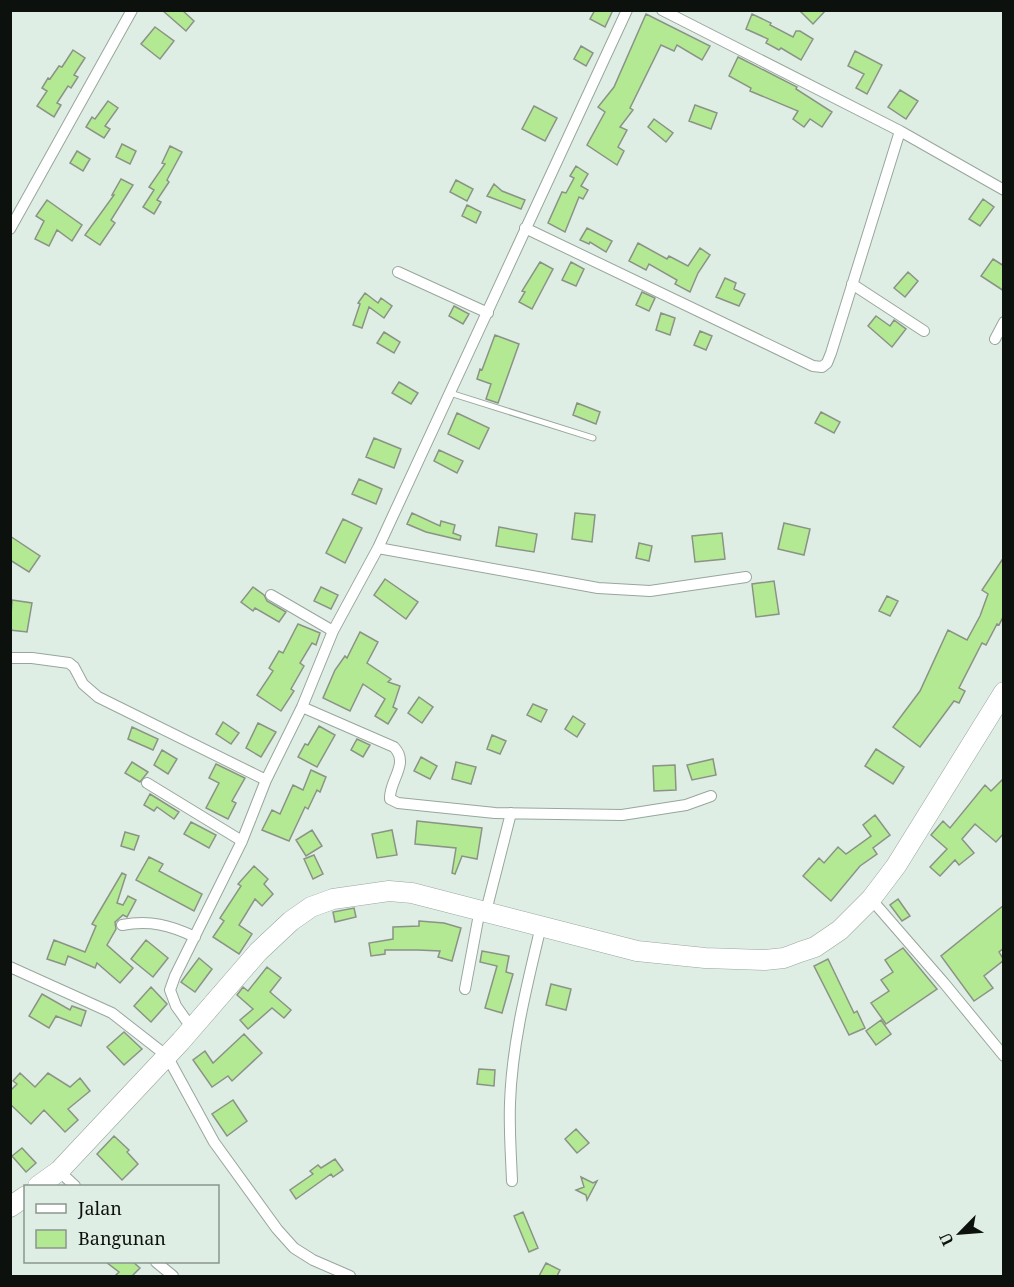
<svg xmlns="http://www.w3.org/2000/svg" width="1014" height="1287" font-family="'Noto Serif',serif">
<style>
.building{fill:#b2e992;stroke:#8b9386;stroke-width:1.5}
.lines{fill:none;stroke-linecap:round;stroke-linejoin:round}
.lane-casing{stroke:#98a69d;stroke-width:7}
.street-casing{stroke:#98a69d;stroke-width:12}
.highway-casing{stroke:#98a69d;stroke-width:21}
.lane{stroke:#fff;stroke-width:5}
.street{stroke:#fff;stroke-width:10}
.highway{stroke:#fff;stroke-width:20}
</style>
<rect width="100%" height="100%" fill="#dfeee4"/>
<path class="building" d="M162,10H182L194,21L186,31Z
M595,10H613L605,27L590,19Z
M799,10H826L813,24Z
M646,14L710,46L702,60L677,45L674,51L661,45L630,108L633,110L620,127L627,130L618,147L624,151L617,165L587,145L605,112L598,107L614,87Z
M752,14L771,23L770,25L793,37L796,31H800L813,39L801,60L781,48L779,50L766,43L768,39L746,29Z
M155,27L174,41L160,59L141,44Z
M581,46L593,53L586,66L574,59Z
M73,50L85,58L74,75L78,77L71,88L68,86L57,103L61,105L54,117L37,106L47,91L42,88L48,78L50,79L59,66L62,67Z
M855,51L882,65L867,94L856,88L864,74L848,66Z
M738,57L797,87L796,89L832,112L822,127L810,119L804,127L793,119L798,111L750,91L751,88L729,76Z
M900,90L918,101L906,119L888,107Z
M108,101L118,108L105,126L110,129L104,138L86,127L92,117L95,119Z
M695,105L717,113L711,129L689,121Z
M534,106L557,118L545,141L522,129Z
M654,119L673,133L666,142L648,127Z
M122,144L136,151L130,164L116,157Z
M170,146L182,152L167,180L169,182L157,200L161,202L154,214L143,207L154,190L149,187L165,164L162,163Z
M77,151L90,159L83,171L70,163Z
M576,166L588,174L581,186L588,190L583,199L579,197L565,232L548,223L562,192L566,193L574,178L570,176Z
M121,179L133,185L111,220L115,223L100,245L85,235L114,195H112Z
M456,180L473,189L467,201L450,192Z
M494,184L502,191L525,200L521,209L487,196Z
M983,199L994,207L980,226L969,219Z
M47,200L82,225L72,241L57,230L49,246L35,239L44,221L36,216Z
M467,205L481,212L476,223L462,216Z
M587,228L612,241L606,252L590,242L589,244L580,240Z
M638,243L667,259L669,256L688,266L700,248L710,255L698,273L690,292L675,284L677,280L649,264L646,270L629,261Z
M993,259L1004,266V291L981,276Z
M540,262L553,269L532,309L519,302L525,292L522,291Z
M571,262L584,269L576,286L562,280Z
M908,272L918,281L905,297L894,288Z
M725,278L736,283L734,289L745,294L739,306L716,297Z
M642,292L655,298L649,311L636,305Z
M365,293L378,303L381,298L392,306L384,318L369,307L362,328L353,325L360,304L358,303Z
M454,306L469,314L463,324L449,316Z
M661,313L675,318L670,335L656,330Z
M876,316L890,326L894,320L906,329L892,347L868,326Z
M700,331L712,336L706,350L694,345Z
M384,332L400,342L394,353L377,343Z
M495,335L519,344L498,403L486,399L491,384L477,379L480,369L482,370Z
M399,382L418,393L411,404L392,393Z
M577,403L600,412L596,424L573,415Z
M821,412L840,422L834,433L815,423Z
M457,413L489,428L479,449L448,434Z
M374,438L401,449L394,468L366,457Z
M439,450L463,461L457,473L434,461Z
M359,479L382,489L376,504L352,494Z
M412,513L440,526L441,521L455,525L453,533L461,536L460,540L426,532L407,524Z
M575,513L595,515L592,542L572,539Z
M343,519L362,528L345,563L326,553Z
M784,523L810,529L804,555L778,549Z
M499,527L537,534L534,552L496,546Z
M722,533L725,559L695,562L692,536Z
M10,536L40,556L29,572L10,560Z
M639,543L652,546L649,561L636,558Z
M1004,557V615L999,625L997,624L986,645L982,643L959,688L965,691L959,703L954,701L920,747L893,727L920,691L948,630L967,640L980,616L988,594L982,590Z
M385,579L418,602L406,619L374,595Z
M774,581L779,614L756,617L752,584Z
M253,587L264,595L267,601L286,612L279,622L255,608L253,611L241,602Z
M321,587L338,595L331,609L314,601Z
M887,596L898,601L890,616L879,611Z
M12,600L32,603L27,632L10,630Z
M298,624L320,633L316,645L312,643L300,663L304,666L291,689L294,691L281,711L257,695L273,671L269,668L279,651L283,653Z
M360,632L378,642L367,663L391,679L388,682L400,686L393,707L397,709L388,724L375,716L385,699L363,684L350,711L323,698L335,670L345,656L347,658Z
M419,697L433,707L422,723L408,713Z
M533,704L547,710L541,722L527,715Z
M573,716L585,724L577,737L565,729Z
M223,722L239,733L231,744L216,734Z
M258,723L276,732L261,757L246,748Z
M319,726L335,735L317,767L298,757L305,744L308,745Z
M132,727L158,739L153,750L128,739Z
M492,735L506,741L500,754L487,749Z
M357,739L370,745L363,757L351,750Z
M876,749L904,767L893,784L865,766Z
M162,750L177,759L168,774L154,765Z
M421,757L437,766L430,779L414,771Z
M713,759L716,775L692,780L687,765Z
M132,762L148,772L140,782L125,773Z
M456,762L476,767L471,784L452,779Z
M216,764L245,778L232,801L236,803L228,819L206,808L219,783L209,778Z
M675,765L676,790L654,791L653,766Z
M311,770L326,777L320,792L317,790L308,809L305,807L289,841L262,830L272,810L280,814L293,785L303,790Z
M1004,778V833L996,842L975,824L962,839L974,853L959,865L955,860L940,876L930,867L947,849L931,835L943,821L950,828L985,785L991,791Z
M150,794L179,812L174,819L157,807L154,811L144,805Z
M875,815L890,835L873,848L877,854L860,866L831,901L803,876L819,858L824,863L838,847L846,854L871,836L863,825Z
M417,821L482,828L477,859L462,856L455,874L452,873L456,848L415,844Z
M191,822L216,835L209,848L184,834Z
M312,830L322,846L306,856L296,840Z
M392,830L397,855L377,858L372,834Z
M125,832L139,836L134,850L121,846Z
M314,855L323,874L313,879L304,859Z
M149,857L163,864L159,871L202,894L194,911L136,880Z
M254,866L268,879L264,884L273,894L262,906L255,899L239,925L252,934L239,954L213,937L224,921L220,918L241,886L238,884Z
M122,873L126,875L117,903L123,905L128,896L136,900L127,917L123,915L115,922L116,929L107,945L133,968L120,983L97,963L95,968L68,956L65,965L47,959L54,940L85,952L96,926L92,924Z
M898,899L910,916L902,921L890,905Z
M1004,905V948L999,952L1004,960L984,976L993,988L974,1001L941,956Z
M354,908L356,917L335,922L333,912Z
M419,921L444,923L461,928L452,961L438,957L440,951L418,950H385V954L371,956L369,943L393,939V927L419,926Z
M146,940L168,958L153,977L131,959Z
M903,948L937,989L886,1024L871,1003L889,991L881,980L893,972L885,960Z
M482,951L509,956L506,972L513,974L502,1013L485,1008L497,966L480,962Z
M199,958L212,969L195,992L181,982Z
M828,959L854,1013L857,1011L865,1028L849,1035L814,966Z
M267,967L281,978L270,992L291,1010L284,1018L272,1008L248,1029L240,1020L253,1009L237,995L243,987L248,991Z
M551,984L571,989L566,1010L546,1005Z
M151,987L167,1004L151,1022L134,1006Z
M42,994L70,1010L72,1006L86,1011L81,1026L56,1016L49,1028L29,1016Z
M881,1020L891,1034L876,1045L866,1031Z
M124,1032L142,1049L124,1065L107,1047Z
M244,1034L262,1053L232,1081L228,1076L212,1087L193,1060L205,1051L213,1063Z
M479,1069L495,1070L494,1086L477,1084Z
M20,1073L35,1087L48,1073L70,1087L80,1078L90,1091L68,1109L78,1120L65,1132L44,1110L31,1124L10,1104V1091L17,1084L13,1081Z
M233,1100L247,1121L227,1136L212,1114Z
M576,1129L589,1143L577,1153L565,1139Z
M114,1136L129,1150L127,1152L138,1164L122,1180L97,1154Z
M22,1148L36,1163L26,1172L12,1156Z
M335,1159L343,1170L333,1177L331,1174L296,1199L290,1190L313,1174L310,1171L318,1165L321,1168Z
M581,1177L593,1183L597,1181L587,1200L586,1195L576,1190L584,1187Z
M523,1212L538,1248L529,1252L514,1216Z
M106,1262H133L140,1268L132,1276H115L119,1272Z
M546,1263L560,1270L557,1276H539Z"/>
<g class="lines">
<defs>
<path id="lane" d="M450,393L593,438"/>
<path id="street" d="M662,10L900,131L1004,190
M525,228L813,366L822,367L827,363L831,353L900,131
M10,229L132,10
M398,272L488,313
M852,284L924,331
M995,339L1004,322
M378,548L598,588L650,591L746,577
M271,595L333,631
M10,658H32L69,663L74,667L83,684L98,697L266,780
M302,707L394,747C410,764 389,780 390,799L398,803L495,813L622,815L686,805L711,796
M147,783L242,841
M871,899L944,983L1004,1056
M486,911L511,813
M122,925C150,920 170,925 195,937
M10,967L112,1013L167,1056L214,1142L277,1229L294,1248L313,1260L350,1276
M465,989L480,909
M191,1027L176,1006L170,990L175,976L242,841L266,780L302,707L333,631L378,548L627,10
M59,1171L75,1186
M512,1181C511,1155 509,1129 510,1103C512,1043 527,985 541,926
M156,1262L173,1276"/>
<path id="highway" d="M38,1186L59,1171L181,1041L258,952L291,921L311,907L333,899L389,891L412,893L637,951L705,958L765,960L784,958L800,952L815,947L840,930L871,899L896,866L1004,692
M10,1207L26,1196"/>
</defs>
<use href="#lane" class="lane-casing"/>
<use href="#street" class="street-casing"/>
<use href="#highway" class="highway-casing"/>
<use href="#lane" class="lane"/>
<use href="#street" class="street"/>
<use href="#highway" class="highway"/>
</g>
<rect width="1014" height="1287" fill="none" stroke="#0c110d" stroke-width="24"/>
<rect x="24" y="1185" width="195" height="78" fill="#dfeee4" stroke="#8b968e" stroke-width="1.5"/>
<rect x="36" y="1204" width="30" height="9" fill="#ffffff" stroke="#8b968e" stroke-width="1.5"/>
<text x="78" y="1215" font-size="18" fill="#0c110d">Jalan</text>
<rect x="36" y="1230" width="30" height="18" fill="#b2e992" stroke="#8b968e" stroke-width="1.5"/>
<text x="78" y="1245" font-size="18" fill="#0c110d">Bangunan</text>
<g transform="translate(960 1233) rotate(245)" stroke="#dfeee4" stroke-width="4.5" paint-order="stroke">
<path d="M0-4.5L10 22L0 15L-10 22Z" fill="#0c110d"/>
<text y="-9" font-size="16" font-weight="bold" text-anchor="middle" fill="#0c110d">U</text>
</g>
</svg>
